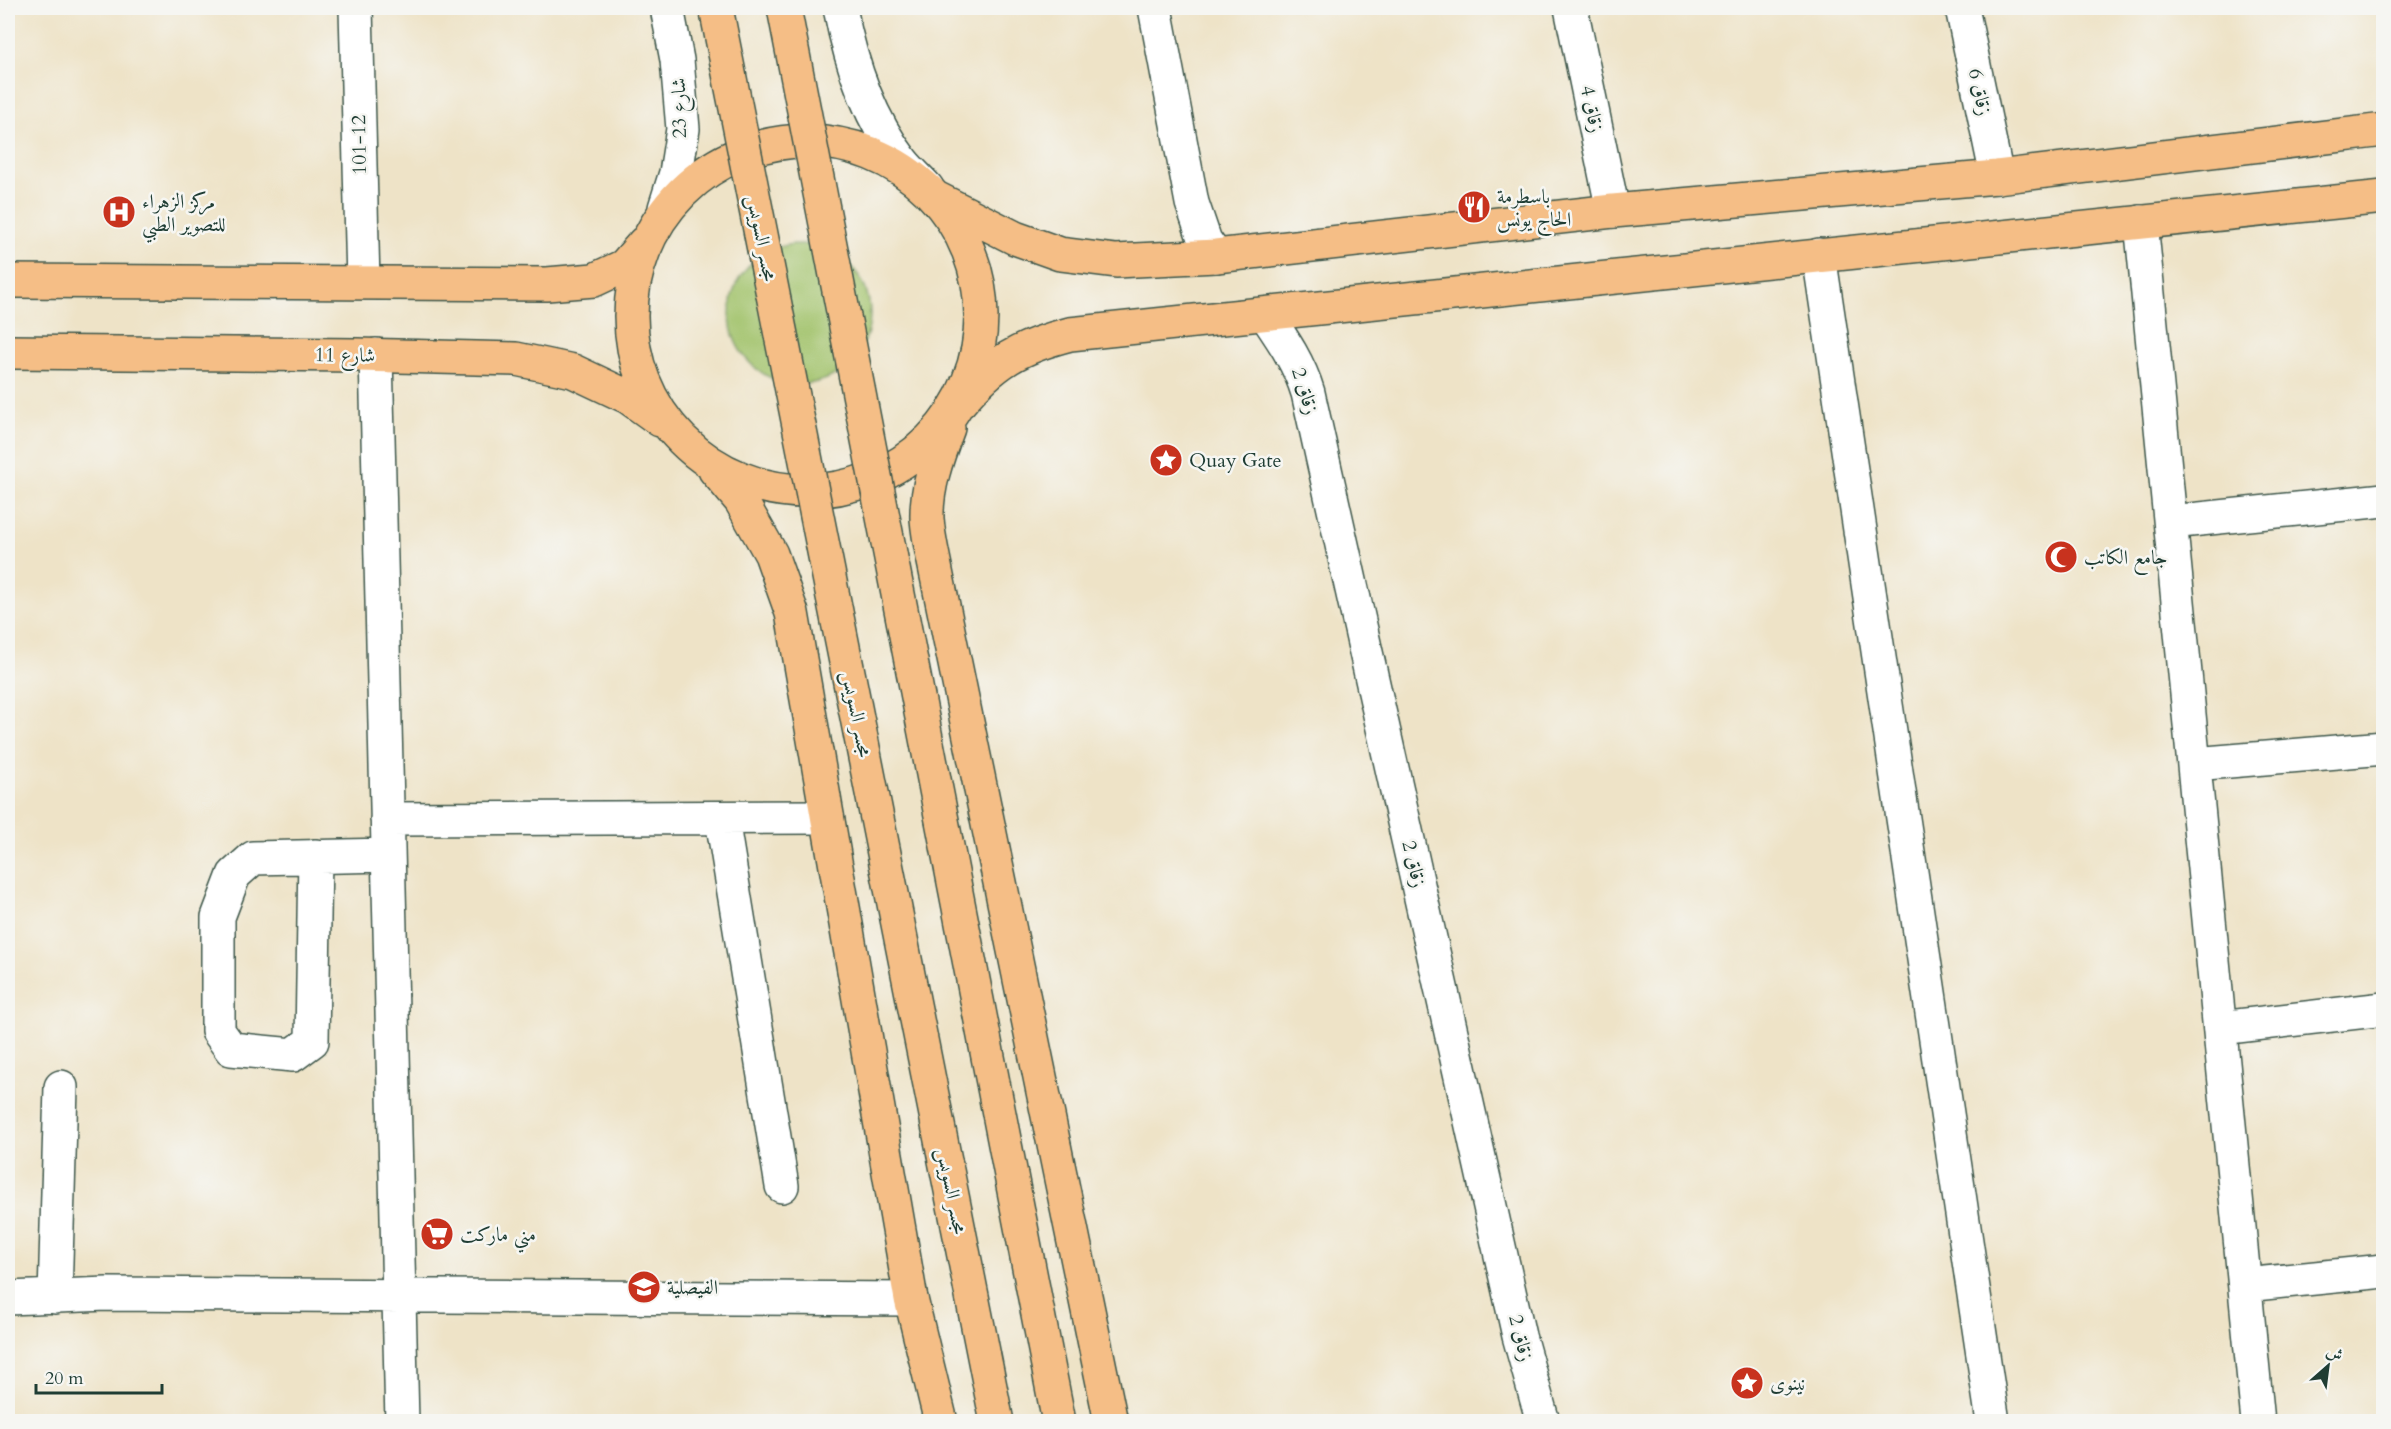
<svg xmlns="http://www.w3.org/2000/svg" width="2391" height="1429" font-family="Cardo,Amiri,serif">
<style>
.green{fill:#a1c26a;stroke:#60804f;stroke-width:1.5}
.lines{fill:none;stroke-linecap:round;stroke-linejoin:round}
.minor-casing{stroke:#3e564a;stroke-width:36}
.major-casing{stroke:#3e564a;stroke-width:36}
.minor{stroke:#fff;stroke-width:33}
.major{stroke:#f5be86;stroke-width:33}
.major-bridge-casing{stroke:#3e564a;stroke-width:36;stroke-linecap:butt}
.major-bridge{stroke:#f5be86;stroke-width:33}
.labels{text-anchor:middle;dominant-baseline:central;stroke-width:5;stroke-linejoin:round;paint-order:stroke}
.street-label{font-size:20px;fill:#1f3d34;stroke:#f6f6f2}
.poi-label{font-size:20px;fill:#1f3d34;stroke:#f6f6f2;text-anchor:start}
</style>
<rect width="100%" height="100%" fill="#f6f6f2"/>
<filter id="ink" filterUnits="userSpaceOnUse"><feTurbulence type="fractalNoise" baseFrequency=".0167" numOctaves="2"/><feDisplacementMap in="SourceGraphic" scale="12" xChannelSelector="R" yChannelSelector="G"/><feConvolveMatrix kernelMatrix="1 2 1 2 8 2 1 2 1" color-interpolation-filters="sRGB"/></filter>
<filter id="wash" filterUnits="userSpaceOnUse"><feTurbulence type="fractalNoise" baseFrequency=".008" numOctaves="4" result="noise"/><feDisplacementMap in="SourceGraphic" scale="24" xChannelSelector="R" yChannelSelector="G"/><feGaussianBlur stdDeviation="1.35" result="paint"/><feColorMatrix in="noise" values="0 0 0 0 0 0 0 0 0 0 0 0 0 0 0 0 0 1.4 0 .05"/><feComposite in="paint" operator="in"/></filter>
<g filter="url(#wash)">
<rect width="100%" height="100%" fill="#eee3c7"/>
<path class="green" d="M730 314a70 70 0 1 1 140 0a70 70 0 1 1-140 0Z"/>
</g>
<g filter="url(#ink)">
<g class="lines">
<defs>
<path id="minor" d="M356,8L363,282
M840,8C850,60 869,118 902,161C909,170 919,179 927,188
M1155,8L1192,203L1205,241L1216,256
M1571,8L1613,211
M1962,8L1997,177
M665,208L676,173L683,129L677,60L667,8
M2141,222L2258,1422
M1819,255L1993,1422
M1266,315C1283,340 1299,363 1308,393L1519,1336L1543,1422
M376,355L402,1422
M2171,522L2384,500
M2194,764L2384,748
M387,819L827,817
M722,819L782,1186
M315,856L312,1041L293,1055L231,1049L218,1031V917L234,875L253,858L388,855
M2220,1028L2384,1009
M2245,1285L2384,1271
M55,1297L61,1087
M8,1298L107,1294L911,1299"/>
<path id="major" d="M631 316a175 175 0 1 1 350 0a175 175 0 1 1-350 0Z
M936,198L1015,238L1060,254L1116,261L1216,256L1613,211L1997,177L2384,130
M8,281L547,284L594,280L624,266L644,243
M8,352L358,355L516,359L573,371L628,397L660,420
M960,402C994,362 1019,347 1070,334L2384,197
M948,428C937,457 926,488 927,519C928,530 930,542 932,552L1111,1422
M715,470L741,501L771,554L792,613L911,1299L941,1422"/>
</defs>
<use href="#minor" class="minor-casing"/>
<use href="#major" class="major-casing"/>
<use href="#minor" class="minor"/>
<use href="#major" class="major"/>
<defs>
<path id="major-bridge" d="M716,8L997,1422
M784,8L1059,1422"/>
</defs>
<use href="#major-bridge" class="major-bridge-casing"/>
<use href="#major-bridge" class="major-bridge"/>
</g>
</g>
<defs>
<symbol id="restaurant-disc" viewBox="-11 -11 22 22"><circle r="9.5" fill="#c8321e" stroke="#f6f6f2"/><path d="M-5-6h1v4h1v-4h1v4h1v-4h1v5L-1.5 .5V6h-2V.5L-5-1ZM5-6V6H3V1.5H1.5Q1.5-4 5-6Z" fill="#fff"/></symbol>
<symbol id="hospital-disc" viewBox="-11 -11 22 22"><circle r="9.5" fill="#c8321e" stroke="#f6f6f2"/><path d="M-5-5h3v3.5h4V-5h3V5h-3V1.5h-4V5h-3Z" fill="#fff"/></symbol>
<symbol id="sight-disc" viewBox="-11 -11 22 22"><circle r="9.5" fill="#c8321e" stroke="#f6f6f2"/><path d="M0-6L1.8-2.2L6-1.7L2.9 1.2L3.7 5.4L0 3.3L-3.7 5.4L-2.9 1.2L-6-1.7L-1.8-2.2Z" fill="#fff"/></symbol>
<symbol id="mosque-disc" viewBox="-11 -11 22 22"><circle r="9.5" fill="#c8321e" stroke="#f6f6f2"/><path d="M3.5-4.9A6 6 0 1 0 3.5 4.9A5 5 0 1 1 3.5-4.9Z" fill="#fff"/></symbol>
<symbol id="supermarket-disc" viewBox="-11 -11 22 22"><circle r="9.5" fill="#c8321e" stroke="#f6f6f2"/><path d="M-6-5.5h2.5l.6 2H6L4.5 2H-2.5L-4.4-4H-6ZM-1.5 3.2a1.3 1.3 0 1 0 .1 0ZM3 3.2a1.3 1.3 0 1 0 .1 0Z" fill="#fff"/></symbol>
<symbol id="school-disc" viewBox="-11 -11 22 22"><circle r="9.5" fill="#c8321e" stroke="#f6f6f2"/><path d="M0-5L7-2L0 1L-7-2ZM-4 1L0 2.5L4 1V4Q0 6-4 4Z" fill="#fff"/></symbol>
</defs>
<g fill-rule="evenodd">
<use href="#restaurant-disc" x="1455" y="188" width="38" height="38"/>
<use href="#hospital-disc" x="100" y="193" width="38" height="38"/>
<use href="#sight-disc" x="1147" y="441" width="38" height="38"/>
<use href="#mosque-disc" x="2042" y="538" width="38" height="38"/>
<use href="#supermarket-disc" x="418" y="1215" width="38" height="38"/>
<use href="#school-disc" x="625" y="1268" width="38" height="38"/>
<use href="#sight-disc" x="1728" y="1364" width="38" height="38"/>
</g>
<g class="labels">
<g class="street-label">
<text transform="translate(1980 92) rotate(78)">زقاق 6</text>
<text transform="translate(679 108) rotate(-91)">شارع 23</text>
<text transform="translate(1592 109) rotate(78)">زقاق 4</text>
<text transform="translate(359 145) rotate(-91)">101-12</text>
<text transform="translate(762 238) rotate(79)">مجسر السويس</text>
<text transform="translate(345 355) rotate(1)">شارع 11</text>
<text transform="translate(1305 391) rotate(73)">زقاق 2</text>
<text transform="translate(857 714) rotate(79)">مجسر السويس</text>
<text transform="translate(1414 864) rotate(77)">زقاق 2</text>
<text transform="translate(952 1191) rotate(79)">مجسر السويس</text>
<text transform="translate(1521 1338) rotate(76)">زقاق 2</text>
</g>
<g class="poi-label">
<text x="1497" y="196">باسطرمة<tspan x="1497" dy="23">الحاج يونس</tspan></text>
<text x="142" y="201">مركز الزهراء<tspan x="142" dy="23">للتصوير الطبي</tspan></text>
<text x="1189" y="460">Quay Gate</text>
<text x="2084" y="557">جامع الكاتب</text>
<text x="460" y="1234">مني ماركت</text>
<text x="667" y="1287">الفيصلية</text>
<text x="1770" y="1383">نينوى</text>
</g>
</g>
<rect width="2391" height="1429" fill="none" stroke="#f6f6f2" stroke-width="30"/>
<g transform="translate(2328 1366) rotate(28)" stroke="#f6f6f2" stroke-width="4.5" paint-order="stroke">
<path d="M0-4.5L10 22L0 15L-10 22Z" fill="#1f3d34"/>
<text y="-9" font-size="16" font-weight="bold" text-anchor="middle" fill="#1f3d34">ش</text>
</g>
<path d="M36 1384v9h126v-9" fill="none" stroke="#1f3d34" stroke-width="3"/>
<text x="45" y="1384" font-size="18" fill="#1f3d34" stroke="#f6f6f2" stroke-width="4.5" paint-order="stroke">20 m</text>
</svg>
